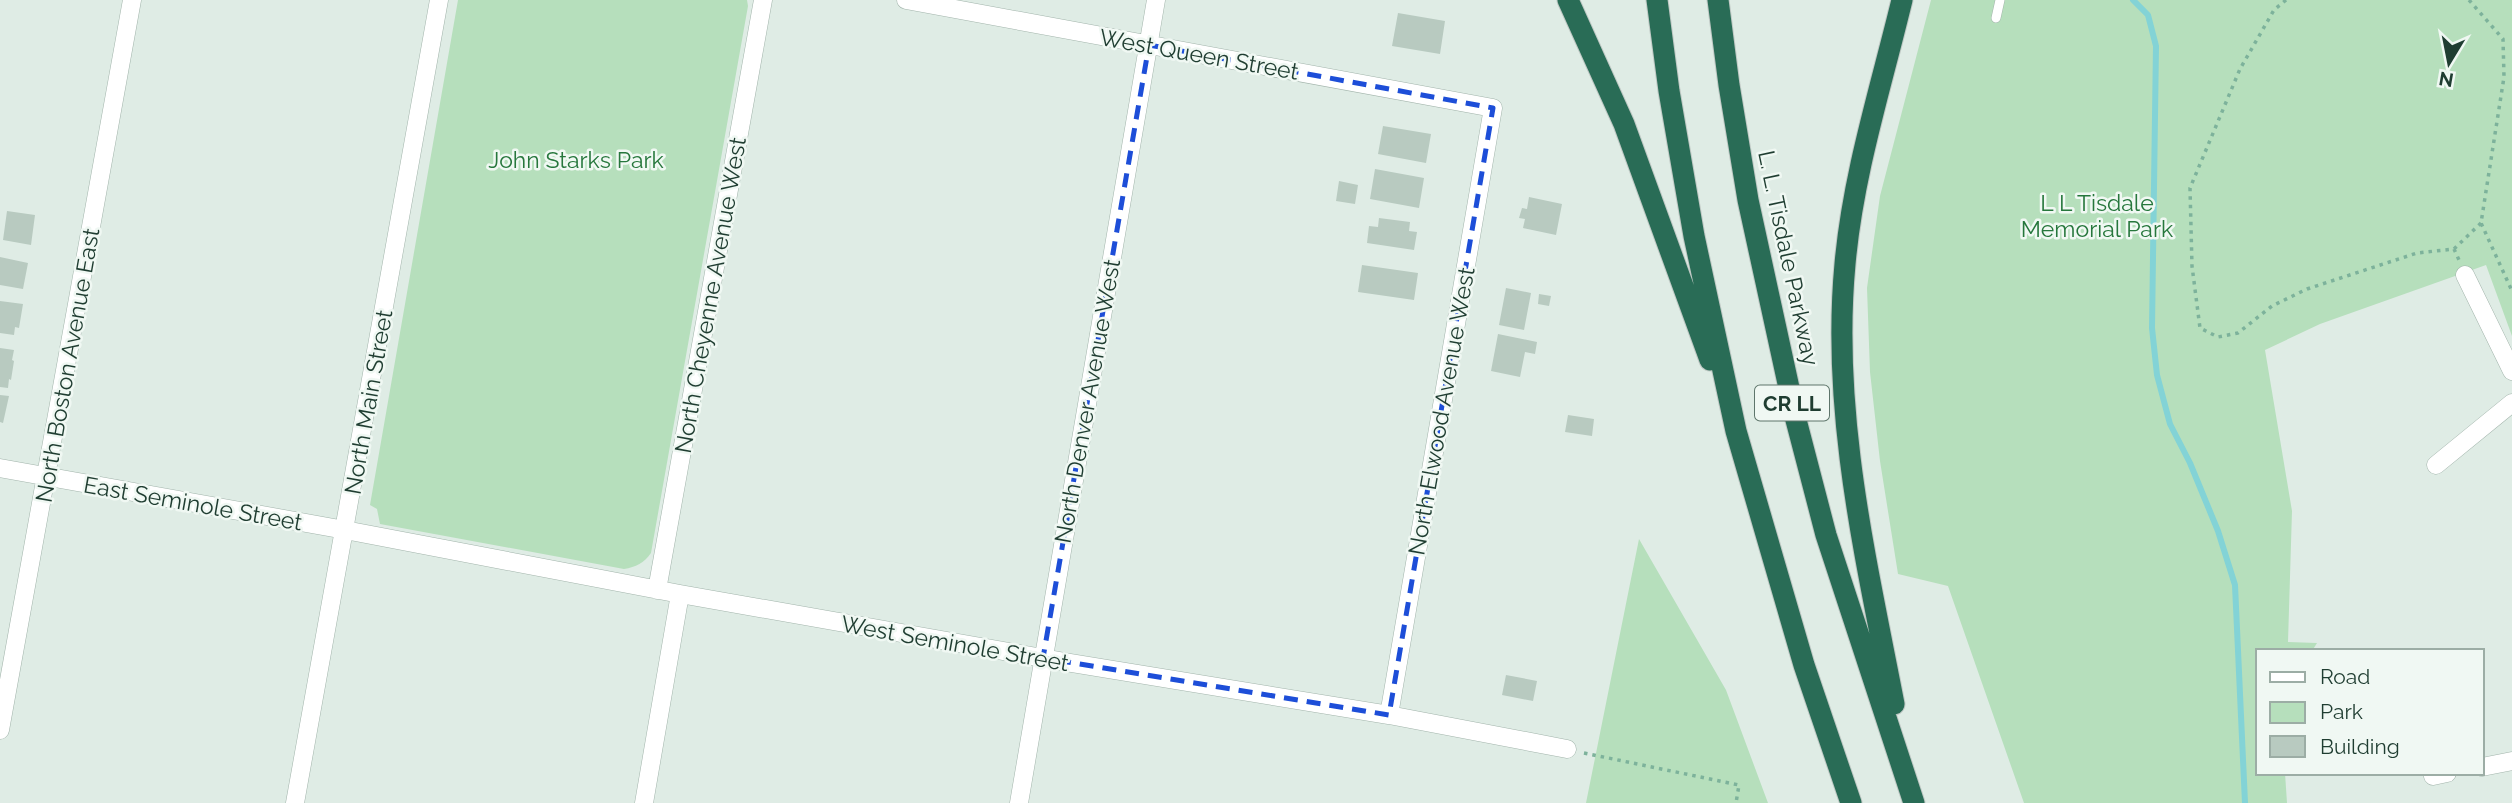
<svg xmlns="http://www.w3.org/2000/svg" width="2512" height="803" font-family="Raleway,sans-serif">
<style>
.green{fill:#b6dfbc}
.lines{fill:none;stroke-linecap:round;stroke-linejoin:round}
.stream{stroke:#83d3d6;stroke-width:6}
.building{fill:#b8cac0}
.lane-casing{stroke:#a2b4ab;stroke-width:10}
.street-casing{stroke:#a2b4ab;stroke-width:19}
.highway-casing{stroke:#c0c9c5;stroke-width:23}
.path{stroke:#7db29b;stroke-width:3.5;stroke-dasharray:3.5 5;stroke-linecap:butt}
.lane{stroke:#fff;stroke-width:9}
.street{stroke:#fff;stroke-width:18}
.highway{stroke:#296c56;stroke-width:21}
.marked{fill:none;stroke:#1d4ed8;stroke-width:5;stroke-dasharray:14 9;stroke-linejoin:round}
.labels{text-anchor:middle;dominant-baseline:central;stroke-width:5;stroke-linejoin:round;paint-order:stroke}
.shield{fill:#f0f8f3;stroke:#5e756b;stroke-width:2}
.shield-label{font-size:21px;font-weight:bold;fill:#1f3d31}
.street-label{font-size:23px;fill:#1f3d31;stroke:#f0f8f3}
.park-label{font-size:23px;fill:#26773c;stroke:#f0f8f3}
</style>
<rect width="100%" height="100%" fill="#dfece5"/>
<path class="green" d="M458,0H747L748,6L651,553C644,563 636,567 624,569L380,524L377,509L370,505Z
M1931,0H2512V336L2486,265L2320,324L2265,350L2292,511L2288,642L2317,643L2312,651H2258V773H2285L2287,803H2024L1948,586L1898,574L1880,461L1870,372L1867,288L1880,196Z
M1639,539L1726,690L1768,803H1586Z"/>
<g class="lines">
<path class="stream" d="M2133,0L2148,15L2156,46L2152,328L2157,375L2170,424L2190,463L2218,531L2235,585L2245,803"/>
</g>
<path class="building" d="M1398,13L1445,21L1440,54L1392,46Z
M1383,126L1431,134L1426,163L1378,154Z
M1375,169L1424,178L1419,208L1370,199Z
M1339,181L1358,185L1355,204L1336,201Z
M1529,197L1562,204L1556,235L1523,228L1525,219L1519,218L1522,208L1527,209Z
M7,211L35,215L31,245L3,240Z
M1379,218L1410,222L1409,231L1417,232L1414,250L1367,243L1369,226L1378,227Z
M0,257L28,263L23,289L0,285Z
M1362,265L1418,273L1414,300L1358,292Z
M1506,288L1531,293L1524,330L1499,325Z
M1539,294L1551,296L1549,306L1538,304Z
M0,301L23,304L19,328L15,327L14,335L0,333Z
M1498,334L1537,342L1535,354L1525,352L1520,377L1491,371Z
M0,348L14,350L12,360L14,361L11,380L9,379L8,388L0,387Z
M0,395L9,396L3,423L0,422Z
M1568,415L1594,419L1592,436L1565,432Z
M1506,675L1537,681L1533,701L1502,695Z"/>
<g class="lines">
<defs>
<path id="lane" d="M1996,18L2000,0"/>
<path id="street" d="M906,0L1493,108L1389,715
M2465,275L2512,371
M2436,465L2512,403
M0,468L345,530L680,594L1071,663L1389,715L1567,749
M657,590L763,0
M0,730L132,0
M2482,767L2512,761
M2433,776L2447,773
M295,803L439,0
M644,803L680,594
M1019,803L1156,0"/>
<path id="highway" d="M1568,0L1624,124L1710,360
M1657,0L1669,91L1694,236L1736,431L1804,665L1851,803
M1718,0L1729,85L1748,200L1796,420L1826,535L1914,803
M1894,704C1866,559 1831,413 1845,264C1853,174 1881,87 1902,0"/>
</defs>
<use href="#lane" class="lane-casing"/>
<use href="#street" class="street-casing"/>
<use href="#highway" class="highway-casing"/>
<path class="path" d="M2286,0L2274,10L2240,69L2190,188L2192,266L2200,328L2218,337L2238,333L2272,306L2307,289L2417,253L2454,249L2459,260
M2469,0L2503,39L2504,77L2481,223L2512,291
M2454,249L2481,223
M1584,753L1739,785L1736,803"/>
<use href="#lane" class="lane"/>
<use href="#street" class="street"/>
<use href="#highway" class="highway"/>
</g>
<path class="marked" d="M1149,45L1493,108L1389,715L1043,658Z"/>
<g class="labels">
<rect class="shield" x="1755" y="385.5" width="74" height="35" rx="5"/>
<g class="shield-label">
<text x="1792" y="403">CR LL</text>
</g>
<g class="street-label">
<text transform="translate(1199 54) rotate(10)">West Queen Street</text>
<text transform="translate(1789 258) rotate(78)">L. L. Tisdale Parkway</text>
<text transform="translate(710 295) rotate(-80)">North Cheyenne Avenue West</text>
<text transform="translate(67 365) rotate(-80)">North Boston Avenue East</text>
<text transform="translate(1087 401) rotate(-80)">North Denver Avenue West</text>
<text transform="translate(368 402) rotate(-80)">North Main Street</text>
<text transform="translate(1441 411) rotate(-80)">North Elwood Avenue West</text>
<text transform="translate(193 503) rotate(10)">East Seminole Street</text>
<text transform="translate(955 643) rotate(10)">West Seminole Street</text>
</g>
<g class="park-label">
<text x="576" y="159">John Starks Park</text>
<text x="2097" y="202">L L Tisdale<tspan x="2097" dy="26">Memorial Park</tspan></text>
</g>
</g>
<rect x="2256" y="649" width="228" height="126" fill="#f0f8f3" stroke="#9cada5" stroke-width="2"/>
<rect x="2270" y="672" width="35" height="10" fill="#ffffff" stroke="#9cada5" stroke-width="2"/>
<text x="2320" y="684" font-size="21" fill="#1f3d31">Road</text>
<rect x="2270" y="702" width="35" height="21" fill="#b6dfbc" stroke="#9cada5" stroke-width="2"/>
<text x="2320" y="719" font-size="21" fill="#1f3d31">Park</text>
<rect x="2270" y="736" width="35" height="21" fill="#b8cac0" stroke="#9cada5" stroke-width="2"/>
<text x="2320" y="754" font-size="21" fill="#1f3d31">Building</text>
<g transform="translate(2449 63) rotate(190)" stroke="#f0f8f3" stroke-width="5" paint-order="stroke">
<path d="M0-5L12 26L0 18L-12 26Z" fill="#1f3d31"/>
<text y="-10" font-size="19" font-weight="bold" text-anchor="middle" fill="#1f3d31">N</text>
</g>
</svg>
